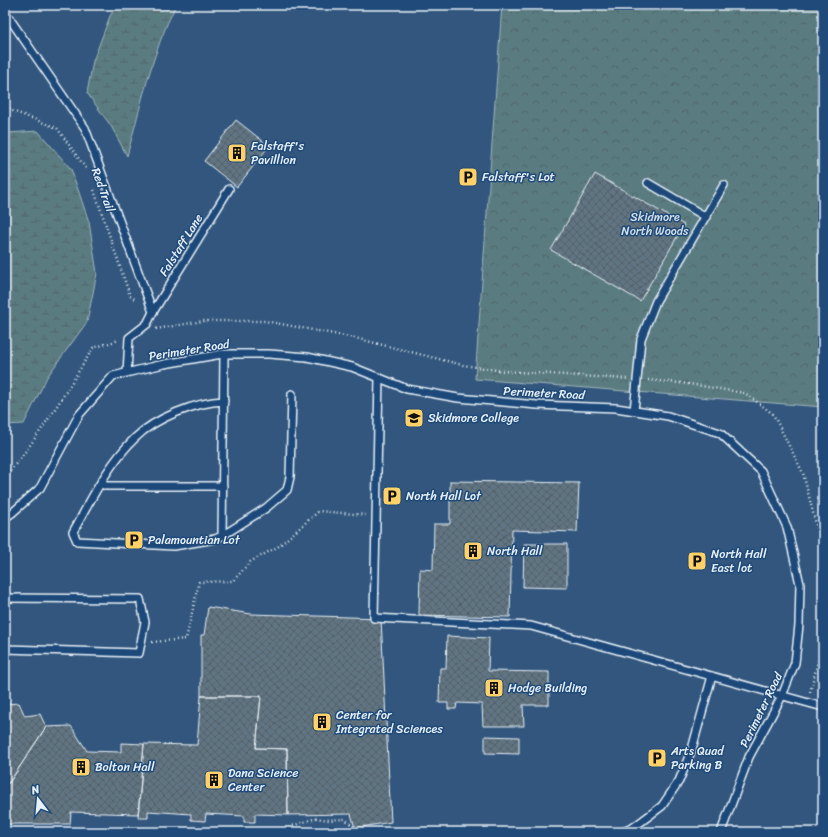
<svg xmlns="http://www.w3.org/2000/svg" width="828" height="837" font-family="Sriracha,sans-serif">
<style>
.built{fill:#33577d}
.forest{fill:url(#forest-crowns);stroke:#a1b6bc}
.wetland{fill:url(#wetland-marsh);stroke:#a1b6bc}
.building{fill:url(#building-cross-hatch);stroke:#e8f1f8}
.lines{fill:none;stroke-linecap:round;stroke-linejoin:round}
.lane-casing{stroke:#e8f1f8;stroke-width:10}
.path{stroke:#e8f1f8;stroke-width:2.5;stroke-dasharray:1 3;stroke-linecap:butt}
.lane{stroke:#1f4a7a;stroke-width:7}
.labels{text-anchor:middle;dominant-baseline:central;stroke-width:3;stroke-linejoin:round;paint-order:stroke}
.poi-label{font-size:12px;fill:#e8f1f8;stroke:#1f4a7a;text-anchor:start}
.street-label{font-size:12px;fill:#e8f1f8;stroke:#1f4a7a}
.park-label{font-size:12px;fill:#d3dfe6;stroke:#1f4a7a}
</style>
<defs>
<pattern id="forest-crowns" width="20" height="18" patternUnits="userSpaceOnUse"><rect width="20" height="18" fill="#5a7c81"/><path d="M2 6a3 3 0 1 1 6 0M12 15a3 3 0 1 1 6 0" fill="none" stroke="#516568"/></pattern>
<pattern id="wetland-marsh" width="20" height="14" patternUnits="userSpaceOnUse"><rect width="20" height="14" fill="#5a7c81"/><path d="M1 5h8M5 5V1M11 12h8M15 12V8" fill="none" stroke="#516568"/></pattern>
<pattern id="building-cross-hatch" width="8" height="8" patternUnits="userSpaceOnUse"><rect width="8" height="8" fill="#617583"/><path d="M0 0l8 8M0 8l8-8" fill="none" stroke="#545e66"/></pattern>
</defs>
<rect width="100%" height="100%" fill="#1f4a7a"/>
<filter id="ink" filterUnits="userSpaceOnUse"><feTurbulence type="fractalNoise" baseFrequency=".025" numOctaves="2"/><feDisplacementMap in="SourceGraphic" scale="8" xChannelSelector="R" yChannelSelector="G"/><feConvolveMatrix kernelMatrix="1 2 1 2 8 2 1 2 1" color-interpolation-filters="sRGB"/></filter>
<g filter="url(#ink)">
<path class="built" d="M5,5H823V832H5Z"/>
<path class="forest" d="M502,5H823V407L475,379Z"/>
<path class="wetland" d="M117,5H176C152,52 141,105 127,156L111,126L87,93L93,61L110,16Z
M38,131L71,169L89,222L97,273L87,322L47,377L24,424L5,425V135L8,133Z"/>
<path class="building" d="M236,120L269,146L237,187L204,161Z
M595,174L684,225L640,301L551,250Z
M450,481L579,483L577,532L512,530L510,617L419,615L420,569L433,570L434,524H450Z
M524,544H567V588L523,587Z
M208,607L251,614L381,618L391,822L355,828L351,814L288,815L287,749L256,748L261,696H201V635H204Z
M447,636L489,638L488,671L549,672V705H523L524,726H483L482,704L457,703L456,709H448V703H439L440,668H446Z
M201,696H261L256,748L287,749L288,815L255,814V822H244V816L206,814L205,821L191,820V814L148,811V818H138L144,744L197,745Z
M19,703L25,716L40,714L46,727L9,783H5V704Z
M71,726L87,751L121,752V743L144,744L138,814L71,812L70,824H5V783H9L46,727Z
M485,736L519,737V754L485,753Z"/>
<g class="lines">
<defs>
<path id="lane" d="M5,12L85,128L153,312L147,324L129,338L127,373
M648,183L706,217
M153,312L229,189
M379,378L374,618L531,626L823,707
M224,401C196,402 155,418 135,438C108,464 91,500 73,532L77,541L174,546L215,539L222,536L224,354
M634,411L641,339L656,301L724,185
M101,484L107,486H223
M5,518L12,513L40,488L79,415L113,376L164,364L222,354H269L307,357L352,367L407,389L458,398L537,405L616,408L668,416L720,433L761,471L787,527L800,584L799,625L795,663L782,696L749,757L721,832
M222,536L266,508L287,490L290,477L292,394
M5,598L140,599L145,622L139,653L5,649
M623,832L634,827L662,806L679,781L692,749L712,676"/>
</defs>
<use href="#lane" class="lane-casing"/>
<path class="path" d="M5,102L10,110L57,128L87,170
M94,190L130,296L136,300
M156,329L203,321H265L355,338L463,365L504,371L627,379
M648,380L689,384L745,393L773,414L803,473L823,552
M5,477C39,437 66,392 93,348L119,340
M152,642L186,639L199,582L233,581L250,562L279,546L319,511L366,515
M810,692L823,642
M274,832L316,818L329,820L345,819L355,828L362,832"/>
<use href="#lane" class="lane"/>
</g>
</g>
<defs>
<symbol id="building-square" viewBox="-11 -11 22 22"><rect x="-9" y="-9" width="18" height="18" rx="4" fill="#ffd166" stroke="#1f4a7a"/><path d="M-4-6H4V6H1V3H-1V6H-4ZM-2.5-4.3h1.7v1.8h-1.7ZM.8-4.3h1.7v1.8H.8ZM-2.5-1h1.7V.8h-1.7ZM.8-1h1.7V.8H.8Z" fill="#111"/></symbol>
<symbol id="parking-square" viewBox="-11 -11 22 22"><rect x="-9" y="-9" width="18" height="18" rx="4" fill="#ffd166" stroke="#1f4a7a"/><path d="M-3.5-5.5H1a3.5 3.5 0 0 1 0 7H-1V5.5H-3.5ZM-1-3.4V-.6H.8a1.4 1.4 0 0 0 0-2.8Z" fill="#111"/></symbol>
<symbol id="university-square" viewBox="-11 -11 22 22"><rect x="-9" y="-9" width="18" height="18" rx="4" fill="#ffd166" stroke="#1f4a7a"/><path d="M0-5L7-2L0 1L-7-2ZM-4 1L0 2.5L4 1V4Q0 6-4 4Z" fill="#111"/></symbol>
</defs>
<g fill-rule="evenodd">
<use href="#building-square" x="226" y="142" width="22" height="22"/>
<use href="#parking-square" x="457" y="166" width="22" height="22"/>
<use href="#university-square" x="403" y="407" width="22" height="22"/>
<use href="#parking-square" x="381" y="485" width="22" height="22"/>
<use href="#parking-square" x="123" y="529" width="22" height="22"/>
<use href="#building-square" x="462" y="540" width="22" height="22"/>
<use href="#parking-square" x="686" y="550" width="22" height="22"/>
<use href="#building-square" x="483" y="677" width="22" height="22"/>
<use href="#building-square" x="311" y="711" width="22" height="22"/>
<use href="#parking-square" x="646" y="747" width="22" height="22"/>
<use href="#building-square" x="70" y="756" width="22" height="22"/>
<use href="#building-square" x="203" y="769" width="22" height="22"/>
</g>
<g class="labels">
<g class="poi-label">
<text x="251" y="146">Falstaff's<tspan x="251" dy="14">Pavillion</tspan></text>
<text x="482" y="177">Falstaff's Lot</text>
<text x="428" y="418">Skidmore College</text>
<text x="406" y="496">North Hall Lot</text>
<text x="148" y="540">Palamountian Lot</text>
<text x="487" y="551">North Hall</text>
<text x="711" y="554">North Hall<tspan x="711" dy="14">East lot</tspan></text>
<text x="508" y="688">Hodge Building</text>
<text x="336" y="715">Center for<tspan x="336" dy="14">Integrated Sciences</tspan></text>
<text x="671" y="751">Arts Quad<tspan x="671" dy="14">Parking B</tspan></text>
<text x="95" y="767">Bolton Hall</text>
<text x="228" y="773">Dana Science<tspan x="228" dy="14">Center</tspan></text>
</g>
<g class="street-label">
<text transform="translate(103 190) rotate(70)">Red Trail</text>
<text transform="translate(181 245) rotate(-58)">Falstaff Lane</text>
<text transform="translate(189 350) rotate(-9)">Perimeter Road</text>
<text transform="translate(544 393) rotate(3)">Perimeter Road</text>
<text transform="translate(761 710) rotate(-64)">Perimeter Road</text>
</g>
<g class="park-label">
<text x="655" y="217">Skidmore<tspan x="655" dy="14">North Woods</tspan></text>
</g>
</g>
<rect width="828" height="837" fill="none" stroke="#1f4a7a" stroke-width="20"/>
<rect x="10" y="10" width="808" height="817" fill="none" stroke="#e8f1f8" stroke-width="1.5" filter="url(#ink)"/>
<g transform="translate(38 799) rotate(344)" stroke="#1f4a7a" stroke-width="3" paint-order="stroke">
<path d="M0-3L7 15L0 10L-7 15Z" fill="#e8f1f8"/>
<text y="-6" font-size="11" font-weight="bold" text-anchor="middle" fill="#e8f1f8">N</text>
</g>
</svg>
